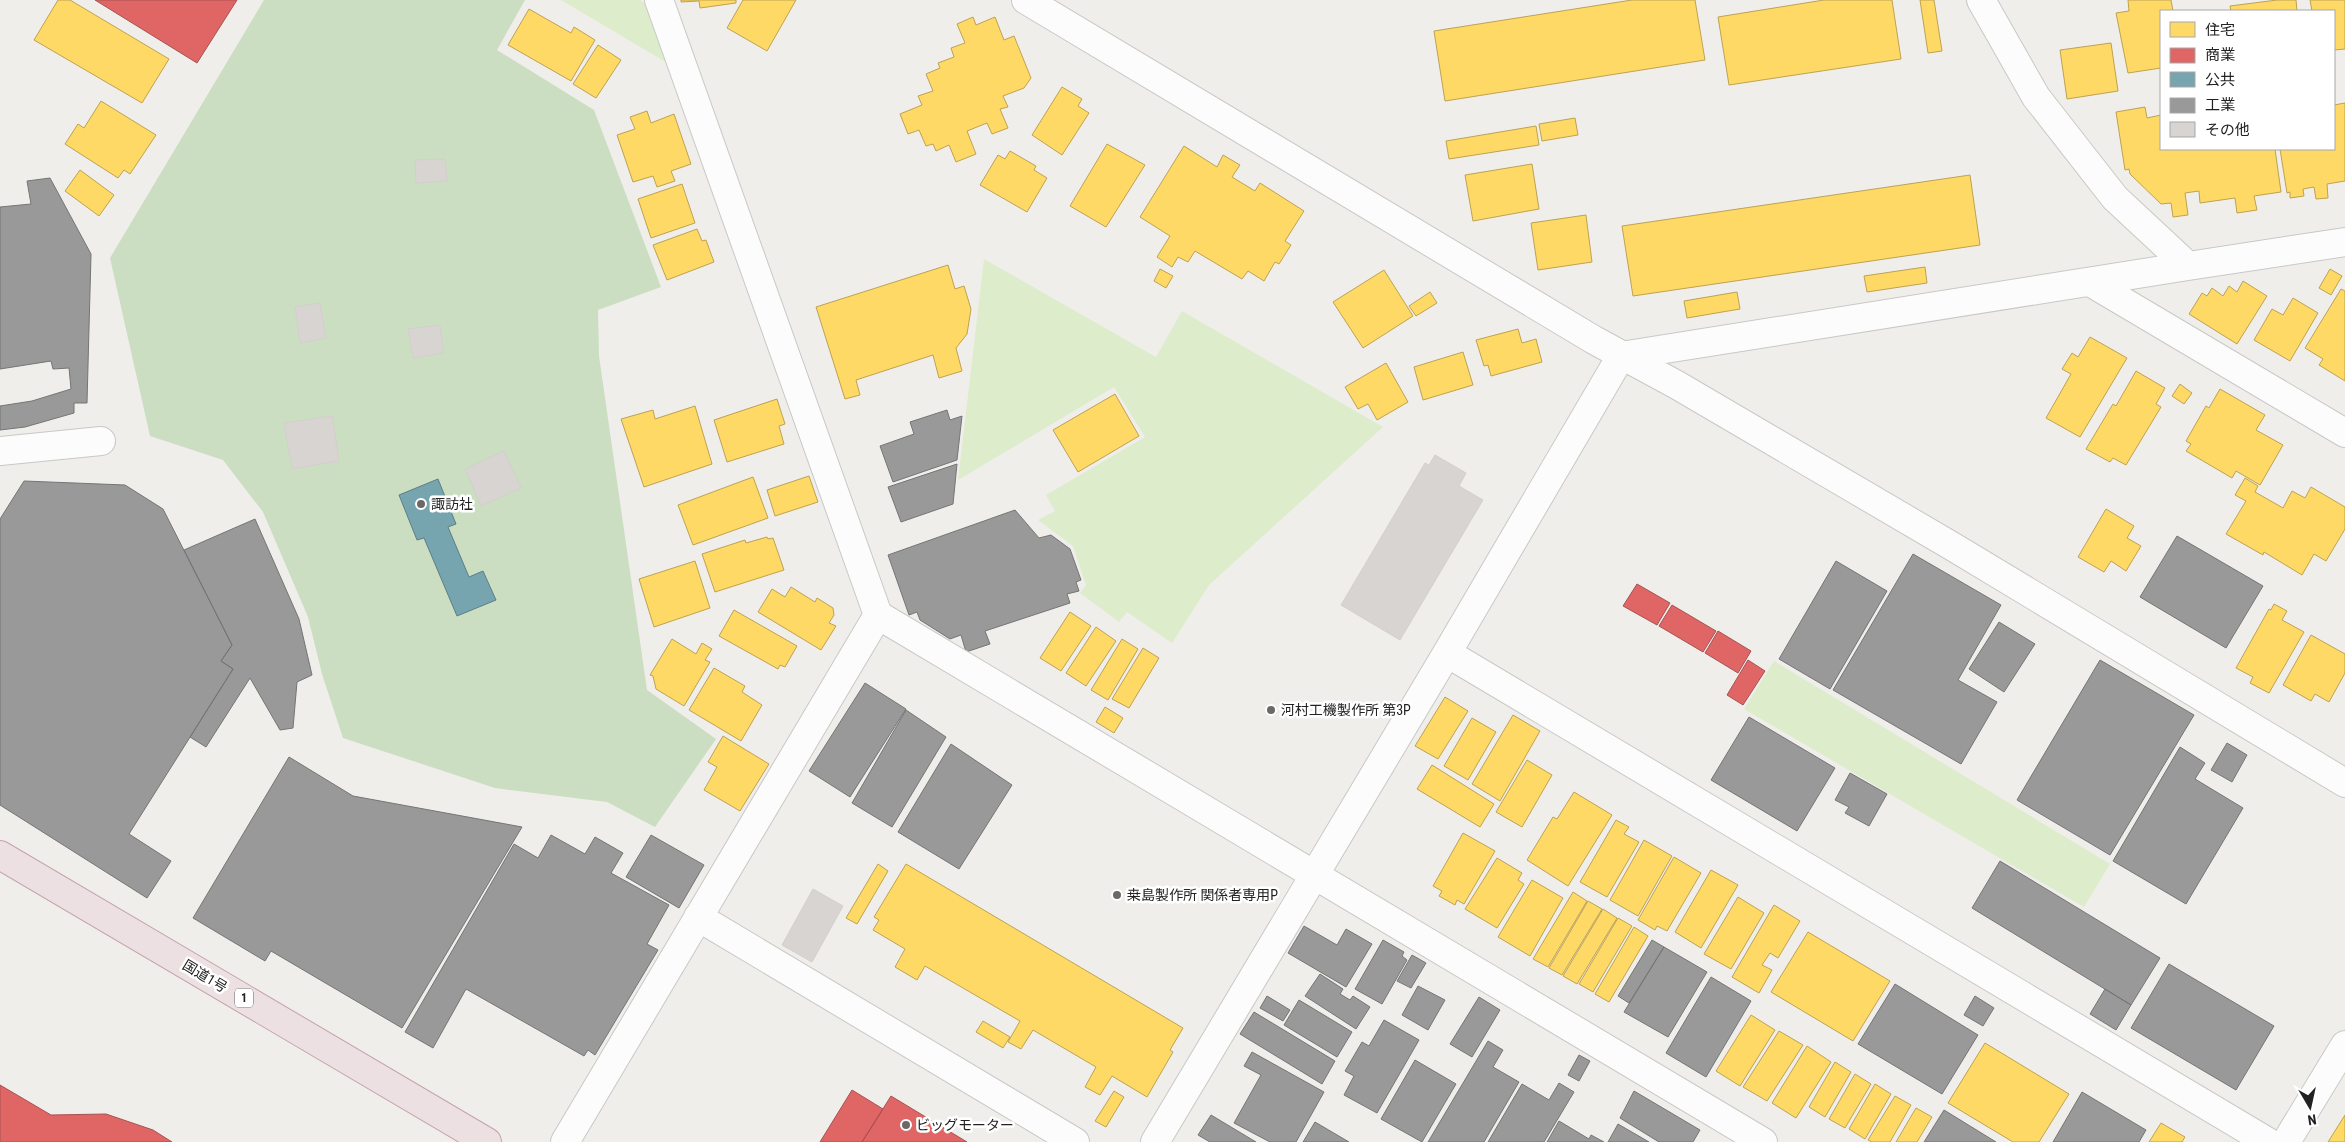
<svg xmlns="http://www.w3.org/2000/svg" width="2345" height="1142" font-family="'Roboto Condensed','Noto Sans JP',sans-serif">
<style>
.grass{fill:#ddeccb}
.forest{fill:#cbdec1}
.homes{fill:#ffd966;stroke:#bda252}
.shops{fill:#e06666;stroke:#a75252}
.public{fill:#76a5af;stroke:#5d7e85}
.industry{fill:#999;stroke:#757575}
.building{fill:#d7d4d2;stroke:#d3d0cc}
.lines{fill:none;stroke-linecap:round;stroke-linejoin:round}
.street-casing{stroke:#c9c8c7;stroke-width:30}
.highway-casing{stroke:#c5a2ac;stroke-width:30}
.street{stroke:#fdfcfc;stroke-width:28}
.highway{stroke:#ece0e2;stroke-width:28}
.poi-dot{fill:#6a6968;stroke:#fff;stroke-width:2}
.labels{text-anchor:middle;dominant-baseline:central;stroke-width:5;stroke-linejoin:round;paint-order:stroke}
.shield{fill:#fff;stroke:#646464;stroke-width:1}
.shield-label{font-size:12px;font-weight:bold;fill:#222}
.poi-label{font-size:14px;fill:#222;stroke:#fff;text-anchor:start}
.street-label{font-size:14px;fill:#222;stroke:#fff}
</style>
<rect width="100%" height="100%" fill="#f0eeeb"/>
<path class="grass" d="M561,0H640L647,5L669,64Z
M984,259L1156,357L1182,311L1383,427L1209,585L1172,643L1127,612L1119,622L1080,593L1086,585L1073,546L1038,520L1055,511L1046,495L1145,437L1114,387L958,480Z
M1774,661L2110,864L2084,907L1744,709Z"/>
<path class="forest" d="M264,0H525L497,50L594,110L661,287L598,310L599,356L647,690L716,739L655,827L607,802L495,788L343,738L322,674L308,617L263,512L223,460L150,436L110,258Z"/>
<path class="homes" d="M58,0H70L169,59L142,103L34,40Z
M681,0H736V3L700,8L699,1L681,2Z
M743,0H796L767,51L727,28Z
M1632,0H1695L1705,60L1445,101L1434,31Z
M1824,0H1892L1901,59L1729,85L1718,17Z
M1920,0H1934L1942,51L1928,53Z
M2128,0H2171L2173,11H2161V68L2128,73L2116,13L2129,11Z
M2277,0H2296L2297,11H2231L2230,6Z
M2310,0H2345V49L2334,50V11H2312Z
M529,9L571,33L574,27L595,40L571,81L508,45Z
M973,17L976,25L995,17L1004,40L1014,36L1031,78L1024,88L1003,96L1008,107L1000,109L1008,128L992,134L987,123L967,131L976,154L956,162L949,145L936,151L933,144L926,146L919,130L908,134L900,114L922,105L918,96L933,91L926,74L940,68L938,63L954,57L951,48L965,43L957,24Z
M2111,43L2118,91L2067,99L2060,50Z
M598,45L621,60L596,98L573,84Z
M1062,87L1082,99L1078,106L1089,113L1062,155L1032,135Z
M101,101L156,135L130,174L124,170L118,178L65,144L78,124L84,128Z
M2345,103V181L2327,184L2328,198L2316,199L2314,187L2303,189L2304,196L2290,198V192L2287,193L2280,149H2334V105Z
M2145,107L2147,118L2161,115V149H2275L2281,192L2254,196L2257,210L2237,213L2235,198L2200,203L2199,191L2185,193L2188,215L2173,217L2171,203L2161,204L2130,174L2129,169L2125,170L2116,112Z
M647,111L651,123L674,114L691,164L671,171L675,181L657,187L653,176L633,182L617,135L635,129L630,117Z
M1575,118L1578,135L1542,141L1539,124Z
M1536,126L1539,145L1449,159L1446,141Z
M1107,144L1145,165L1106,227L1070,206Z
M1184,146L1217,167L1223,155L1240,165L1232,177L1255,191L1260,183L1304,211L1285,241L1291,245L1279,264L1275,262L1264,281L1248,271L1242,279L1195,251L1188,262L1178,257L1172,267L1157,257L1170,236L1140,217Z
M1010,151L1036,166L1034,170L1047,178L1027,212L980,185L998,155L1005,159Z
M1532,164L1539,209L1473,221L1465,175Z
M80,170L114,195L99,216L65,191Z
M1970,175L1980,245L1633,296L1622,226Z
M682,184L695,223L651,238L638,199Z
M1586,215L1592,262L1538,270L1531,223Z
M697,229L702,241L706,240L714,262L667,280L653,245Z
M948,265L955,289L964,286L971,309L967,334L956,348L962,371L939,378L933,355L856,380L860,395L845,399L816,307Z
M1925,267L1927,283L1867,292L1864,276Z
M1160,269L1173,276L1166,288L1154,281Z
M2330,269L2342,276L2331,295L2319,288Z
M1384,270L1413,316L1363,348L1333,302Z
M2243,281L2267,296L2237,344L2189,314L2202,293L2207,296L2212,288L2223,296L2229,286L2237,292Z
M2341,289L2345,291V381L2319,365L2323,359L2305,348Z
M1430,292L1437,303L1416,316L1409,306Z
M1737,292L1740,309L1687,318L1684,301Z
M2293,298L2318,313L2290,361L2254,340L2272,309L2283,315Z
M1518,329L1522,343L1536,339L1542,362L1491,376L1488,365L1484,366L1476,340Z
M2090,337L2127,358L2080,437L2046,418L2071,374L2062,369L2072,353L2078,357Z
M1463,352L1473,385L1423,400L1414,367Z
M1386,363L1408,402L1377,420L1368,404L1358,409L1345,387Z
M2136,371L2165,388L2156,404L2161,407L2126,465L2113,458L2110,462L2086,449L2113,404L2116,406Z
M2180,384L2192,393L2184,404L2172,396Z
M2220,389L2265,415L2256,430L2283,445L2260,485L2236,471L2232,478L2186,451L2191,444L2186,441L2206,406L2209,408Z
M1115,394L1139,436L1078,472L1053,430Z
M777,399L785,424L779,426L784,444L727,462L714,420Z
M695,406L712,464L644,487L621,419L653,410L655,419Z
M809,476L818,502L775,516L767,490Z
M753,477L768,518L693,545L678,505Z
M2245,478L2258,486L2255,492L2283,508L2292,491L2305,498L2311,487L2345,507V529L2326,561L2314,554L2302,575L2264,552L2263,555L2226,534L2246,501L2235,495Z
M2106,509L2134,526L2127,538L2141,546L2126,571L2111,561L2104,572L2078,557Z
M767,537L768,539L773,538L784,570L715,592L702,554L745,540L746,543Z
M695,561L710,608L654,627L639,579Z
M791,587L815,602L817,598L833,608L834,615L829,623L836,626L821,650L758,612L772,589L785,597Z
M2274,604L2287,611L2282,620L2304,632L2269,693L2250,683L2253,677L2236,668L2269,609L2271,610Z
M734,610L797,646L785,667L780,665L778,669L719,636Z
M1070,612L1091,626L1061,671L1040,658Z
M1096,627L1116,641L1086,686L1066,673Z
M2311,635L2345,654V673L2329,702L2315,694L2311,701L2283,685Z
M672,639L696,654L702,643L712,649L705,660L710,662L684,706L656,689L653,676L650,675Z
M1122,639L1138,649L1108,700L1091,690Z
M1143,648L1159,658L1129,708L1112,699Z
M714,668L745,686L742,692L762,705L741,741L689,710Z
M1445,697L1468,711L1438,759L1415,746Z
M1105,707L1123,718L1114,733L1096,722Z
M1513,715L1540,731L1500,801L1472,784Z
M1472,718L1496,732L1468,780L1444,766Z
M723,736L769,764L740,811L704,790L717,767L708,762Z
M1527,760L1552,775L1522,827L1496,812Z
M1432,765L1494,804L1480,827L1417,789Z
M1574,792L1612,815L1568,886L1527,860L1553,817L1557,819Z
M1616,820L1629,827L1624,834L1639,842L1607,897L1580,882Z
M1463,833L1495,851L1464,904L1457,900L1455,905L1439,896L1442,891L1433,886Z
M1644,840L1672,856L1638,916L1610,900Z
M1674,857L1701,873L1667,931L1657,926L1655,930L1638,920Z
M1497,858L1522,873L1518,880L1524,884L1497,928L1465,909Z
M878,864L888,871L857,924L846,918Z
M906,864L1183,1028L1170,1050L1173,1052L1147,1097L1112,1076L1100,1095L1085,1087L1096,1067L1033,1030L1021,1049L1008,1042L1020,1021L925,966L917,980L895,967L905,949L873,930L879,920L874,917Z
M1711,870L1738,885L1701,948L1675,932Z
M1532,880L1563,898L1530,956L1498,937Z
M1573,892L1587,901L1548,967L1533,959Z
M1738,897L1764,913L1731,969L1704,954Z
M1588,901L1602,909L1562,975L1549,968Z
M1774,905L1800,921L1778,958L1770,953L1762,965L1772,970L1759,993L1732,977Z
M1603,909L1617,918L1577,984L1563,976Z
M1618,918L1632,926L1593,992L1579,984Z
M1634,927L1648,936L1609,1002L1595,994Z
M1808,932L1890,981L1853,1041L1771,992Z
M1751,1015L1775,1030L1740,1086L1716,1071Z
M983,1021L1010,1037L1003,1048L976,1032Z
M1779,1031L1803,1045L1767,1101L1743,1087Z
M1985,1043L2069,1094L2039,1142H2013L1948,1103Z
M1807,1046L1831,1062L1796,1118L1772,1103Z
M1835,1062L1851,1072L1825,1117L1809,1107Z
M1855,1074L1871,1084L1845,1128L1829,1119Z
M1875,1084L1891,1094L1865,1139L1849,1129Z
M1114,1091L1124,1097L1106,1127L1095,1121Z
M1895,1096L1911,1105L1890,1142H1872L1868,1140Z
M1916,1108L1932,1117L1917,1142H1896Z
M2345,1115V1142H2328Z
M2161,1123L2185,1137L2182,1142H2149Z"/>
<path class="shops" d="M95,0H237L197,63Z
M1637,584L1670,603L1657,625L1623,606Z
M1672,605L1716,631L1703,652L1659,626Z
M1718,631L1751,651L1738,673L1705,653Z
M1748,660L1765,671L1743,705L1727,695Z
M0,1085L51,1115L106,1114L153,1130L172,1142H0Z
M852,1090L883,1109L862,1142H820Z
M891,1096L967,1142H862Z"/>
<path class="public" d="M438,479L456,524L448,527L469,577L483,571L496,600L457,616L424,538L417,540L399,495Z"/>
<path class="industry" d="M50,178L91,254L87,403H74V413L25,427L0,430V406L32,401L71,389L69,368L53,369L51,361L0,369V207L31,204L27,181Z
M947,410L950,420L962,416L957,460L893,482L880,446L914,434L910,422Z
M957,464L953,504L901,522L888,487Z
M24,481L125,485L163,509L232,645L221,661L233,669L129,834L171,861L147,898L0,805V519Z
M1015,510L1039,538L1051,535L1070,549L1081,580L1076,582L1079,591L1067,594L1070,603L985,631L990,644L966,652L961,635L950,639L920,620L917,612L909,615L888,555Z
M255,519L299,619L312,675L297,682L293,728L280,730L250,678L206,747L190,737L233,669L221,661L232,645L184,550Z
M2177,536L2263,586L2226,648L2140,597Z
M1913,554L2001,605L1958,680L1997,702L1961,764L1833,690Z
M1836,561L1887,591L1830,689L1779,659Z
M1999,622L2035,644L2004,692L1969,669Z
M2100,660L2194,715L2110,855L2017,800Z
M865,683L906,709L850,797L809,771Z
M906,710L946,737L892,827L852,803Z
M1749,717L1835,768L1797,831L1711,780Z
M2227,743L2247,755L2232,782L2211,770Z
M951,744L1012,785L959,869L898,832Z
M2180,747L2205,763L2195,779L2243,808L2186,904L2113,861Z
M289,757L353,796L522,827L402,1028L271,951L265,961L193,918Z
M1850,773L1887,794L1869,826L1845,813L1849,807L1835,800Z
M551,835L585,854L595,837L623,853L611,873L669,905L647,944L658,950L595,1055L588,1050L584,1056L466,989L433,1048L405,1032L514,844L538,858Z
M651,835L704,865L679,908L626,877Z
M2000,861L2160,958L2131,1005L1972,908Z
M1304,926L1337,945L1346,929L1372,944L1346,987L1288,953Z
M1383,940L1404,952L1402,956L1407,960L1382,1004L1355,989Z
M1652,940L1664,947L1629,1003L1618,996Z
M1664,947L1707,972L1668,1037L1624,1012Z
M1412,955L1426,963L1411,988L1397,981Z
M2169,964L2274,1026L2236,1090L2131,1028Z
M1320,974L1343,989L1340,994L1350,1000L1353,996L1370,1007L1356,1029L1305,996Z
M1711,977L1751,1001L1706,1077L1666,1053Z
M1895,984L1978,1035L1942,1094L1858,1044Z
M1418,986L1445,1000L1428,1030L1402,1015Z
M2105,989L2131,1005L2116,1030L2090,1014Z
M1267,996L1290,1010L1283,1021L1260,1008Z
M1975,996L1994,1008L1983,1026L1964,1015Z
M1479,997L1500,1010L1472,1057L1450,1044Z
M1299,1000L1352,1032L1337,1057L1284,1025Z
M1254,1012L1335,1061L1322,1084L1240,1034Z
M1384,1020L1419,1040L1377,1113L1344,1095L1354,1076L1345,1071L1362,1042L1369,1046Z
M1488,1041L1503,1050L1493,1067L1519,1082L1484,1142H1428Z
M1252,1052L1324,1092L1296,1142H1270L1234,1123L1261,1075L1244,1066Z
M1579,1055L1590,1061L1579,1081L1568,1075Z
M1415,1060L1456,1084L1422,1142L1381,1119Z
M1559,1083L1574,1092L1544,1142H1488L1522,1084L1549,1100Z
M1634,1091L1700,1130L1693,1142H1659L1620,1118Z
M2082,1092L2146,1130L2139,1142H2053Z
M1944,1110L1996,1142H1924Z
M1211,1115L1256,1142H1210L1198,1135Z
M1559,1121L1589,1139L1591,1135L1604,1142H1547Z
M1315,1122L1349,1142H1303Z
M1618,1124L1649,1142H1608Z"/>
<path class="building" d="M445,159L447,181L416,183L415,160Z
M320,303L326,338L300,343L295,307Z
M440,325L444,353L413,358L408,329Z
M332,416L339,461L292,469L284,423Z
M504,451L521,488L481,506L465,469Z
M1435,455L1466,473L1459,486L1483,500L1400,640L1341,605L1425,463L1429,465Z
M813,889L843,906L812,962L782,945Z"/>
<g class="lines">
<defs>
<path id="street" d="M659,0L878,615L1763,1142
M1026,0L1594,340L1677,385L1950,545L2345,783
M1981,0L2036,97L2115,198L2188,266L2345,242
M2090,282L2345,433
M0,451L101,441
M1447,653L2268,1142
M698,917L1075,1142
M565,1142L878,615
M1155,1142L1447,653L1621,356L2188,266
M2286,1142L2345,1045"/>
<path id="highway" d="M0,855L487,1142"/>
</defs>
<use href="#street" class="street-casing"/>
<use href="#highway" class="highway-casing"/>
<use href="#street" class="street"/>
<use href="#highway" class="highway"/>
</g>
<g class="poi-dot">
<circle cx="421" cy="504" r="5"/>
<circle cx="1271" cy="710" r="5"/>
<circle cx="1117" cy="895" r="5"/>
<circle cx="906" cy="1125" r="5"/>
</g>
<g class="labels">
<rect class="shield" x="235" y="988.5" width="18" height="19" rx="4"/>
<g class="shield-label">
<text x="244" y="998">1</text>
</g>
<g class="poi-label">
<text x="431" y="504">諏訪社</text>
<text x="1281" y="710">河村工機製作所 第3P</text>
<text x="1127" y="895">桒島製作所 関係者専用P</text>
<text x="916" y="1125">ビッグモーター</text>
</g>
<g class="street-label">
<text transform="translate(205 976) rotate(31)">国道1号</text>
</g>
</g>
<rect x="2160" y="10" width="175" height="140" fill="#ffffff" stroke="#a7a7a7"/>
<rect x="2170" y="22" width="25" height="15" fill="#ffd966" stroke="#a7a7a7"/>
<text x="2205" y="35" font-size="15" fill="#222222">住宅</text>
<rect x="2170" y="48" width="25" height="15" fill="#e06666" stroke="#a7a7a7"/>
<text x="2205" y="60" font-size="15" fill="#222222">商業</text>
<rect x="2170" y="72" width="25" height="15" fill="#76a5af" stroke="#a7a7a7"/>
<text x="2205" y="85" font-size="15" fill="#222222">公共</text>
<rect x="2170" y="98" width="25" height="15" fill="#999999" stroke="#a7a7a7"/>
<text x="2205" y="110" font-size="15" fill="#222222">工業</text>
<rect x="2170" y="122" width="25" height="15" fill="#d7d4d2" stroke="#a7a7a7"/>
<text x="2205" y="135" font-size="15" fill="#222222">その他</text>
<g transform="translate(2310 1107) rotate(171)" stroke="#ffffff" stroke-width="4" paint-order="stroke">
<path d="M0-4L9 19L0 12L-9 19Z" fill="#222222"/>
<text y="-8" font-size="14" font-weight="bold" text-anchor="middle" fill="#222222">N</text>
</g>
</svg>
